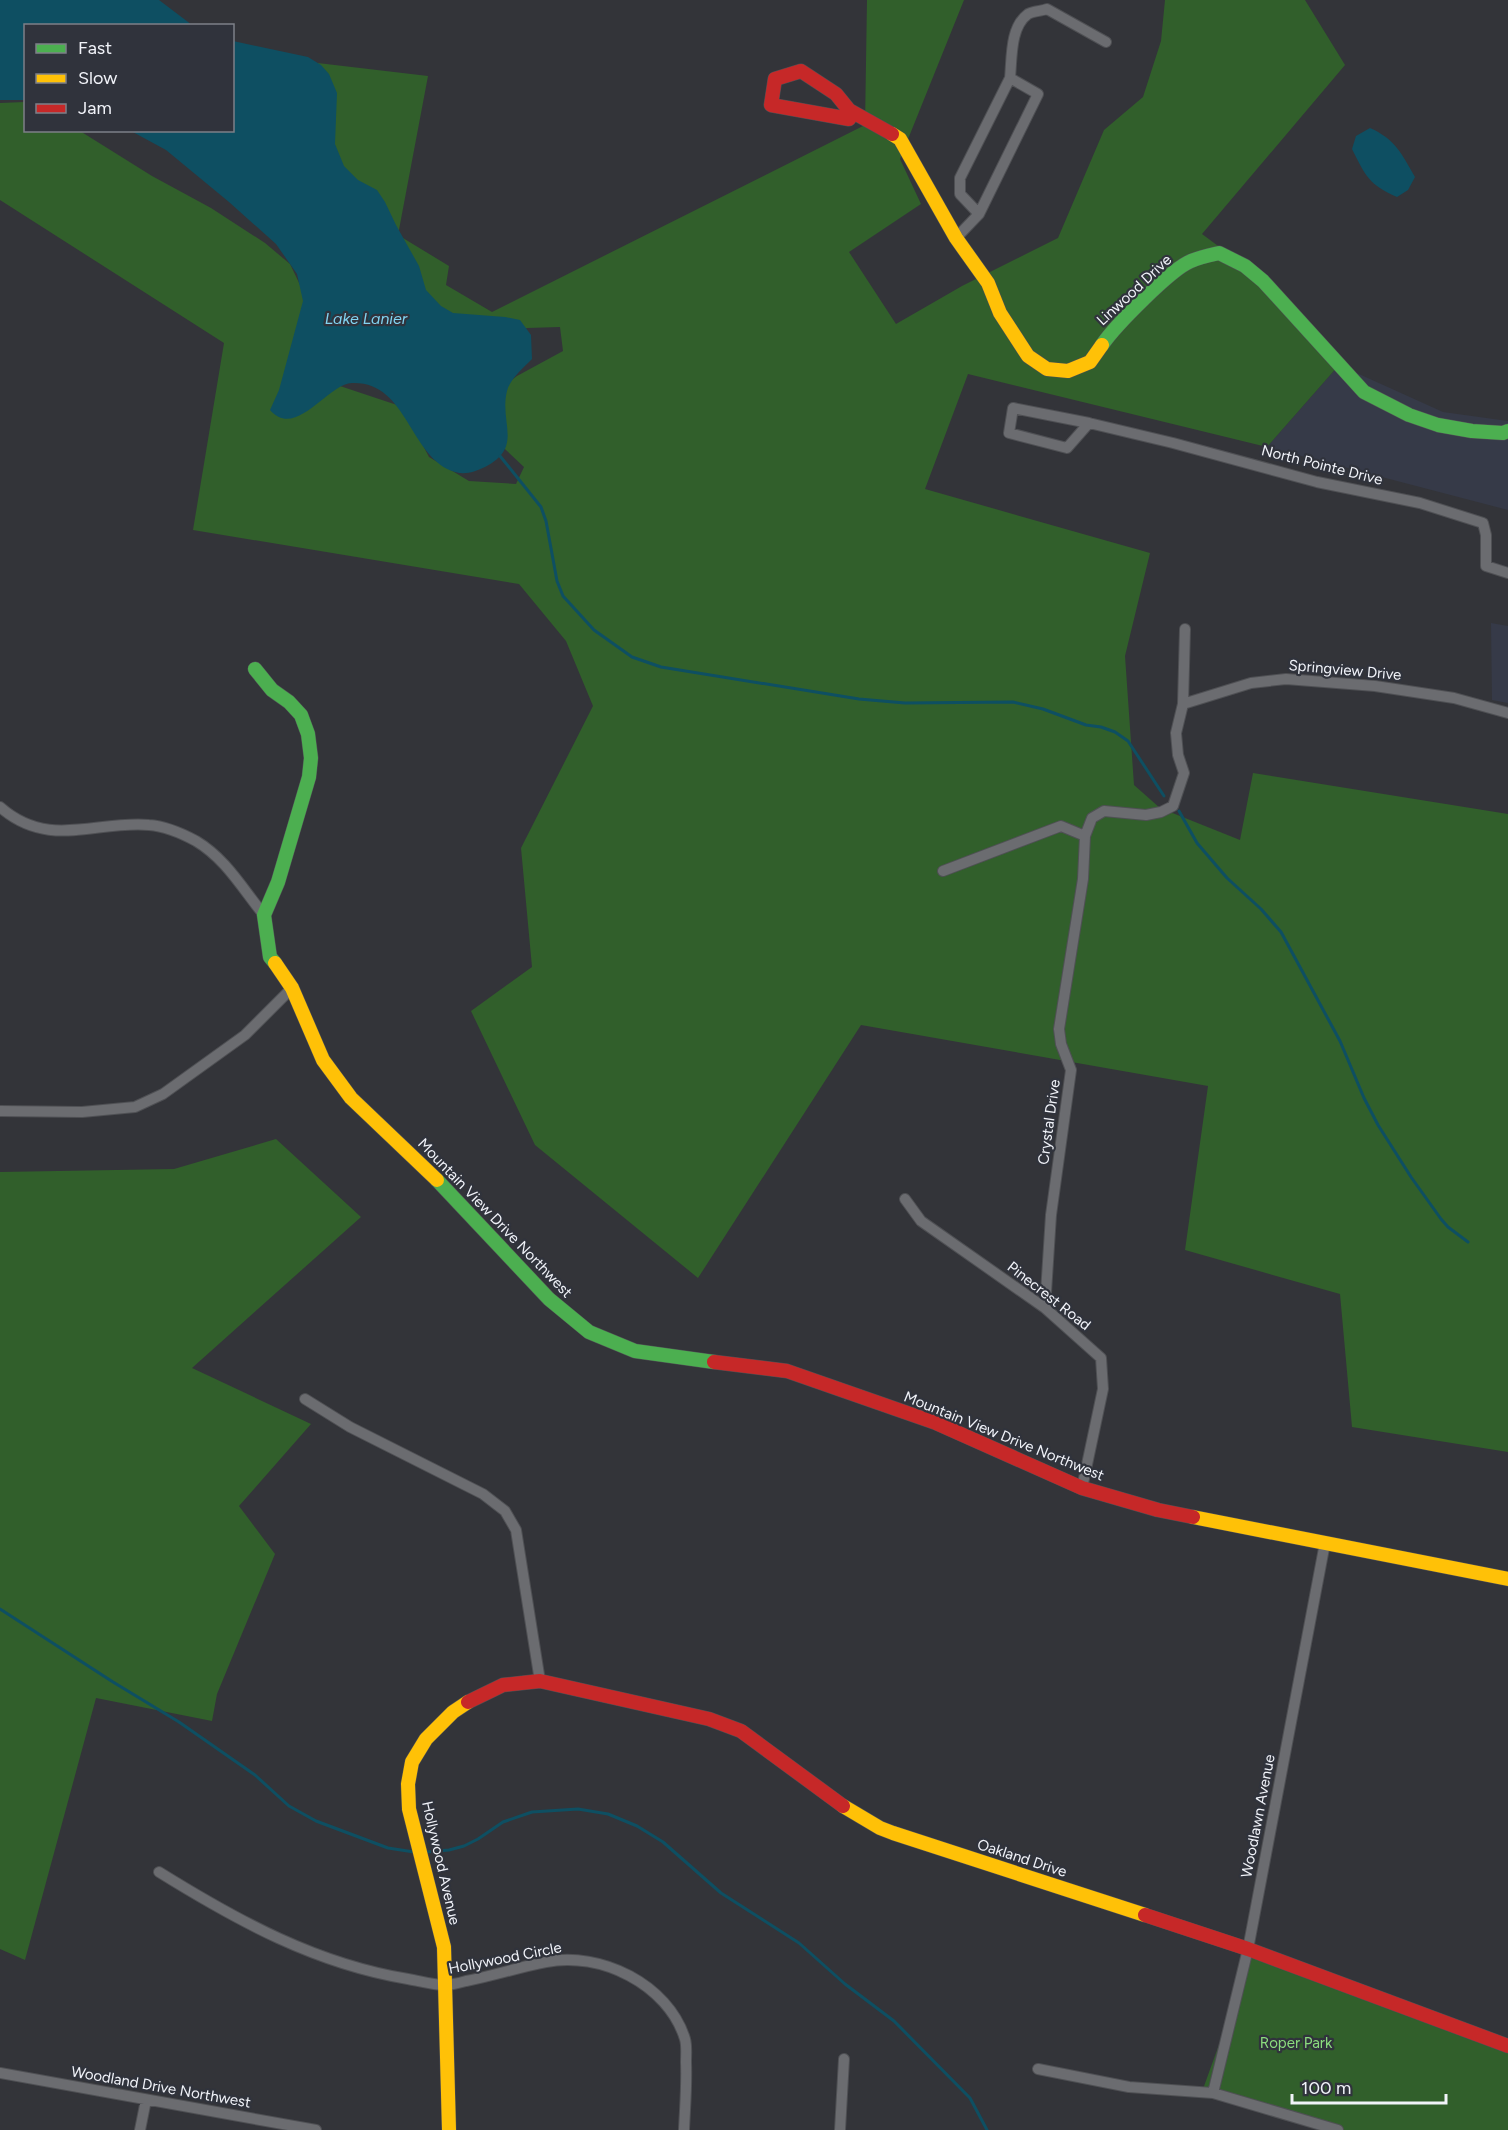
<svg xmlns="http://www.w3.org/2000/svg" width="1508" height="2130" font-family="Figtree,sans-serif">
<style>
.built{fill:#363a48}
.green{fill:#315f2b}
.water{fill:#0e4f62}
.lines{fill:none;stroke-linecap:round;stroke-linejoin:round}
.stream{stroke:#0e4f62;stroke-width:3}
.street-casing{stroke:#4f5054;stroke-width:12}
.fast-casing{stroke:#4f5054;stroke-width:15}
.slow-casing{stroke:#4f5054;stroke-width:15}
.jam-casing{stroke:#4f5054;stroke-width:15}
.street{stroke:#6b6c70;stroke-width:10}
.fast{stroke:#4caf50;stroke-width:14}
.slow{stroke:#ffc107;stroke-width:14}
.jam{stroke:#c62828;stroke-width:14}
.labels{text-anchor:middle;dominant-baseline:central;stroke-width:4.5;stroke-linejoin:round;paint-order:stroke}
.street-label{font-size:15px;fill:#f1f3f9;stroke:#30333c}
.park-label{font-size:15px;fill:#8bdc7e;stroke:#30333c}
.water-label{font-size:16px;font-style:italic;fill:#82d4f2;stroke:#30333c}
</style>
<rect width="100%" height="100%" fill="#333439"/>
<path class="built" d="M1339,365L1443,412L1508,421V510L1267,447Z
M1491,623L1508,626V703L1492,700Z"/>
<path class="green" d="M867,0H964L900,159L921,204L849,252L896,324L962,286L1058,238L1104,130L1143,97L1161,41L1165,0H1305L1345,65L1202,234L1245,266L1339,365L1267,447L968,374L925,489L1150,553L1125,656L1134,785L1160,808L1240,840L1253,773L1508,814V1452L1352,1427L1340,1294L1185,1250L1208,1086L861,1025L698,1278L535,1145L471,1011L532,967L521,848L593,706L566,641L519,584L193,530L224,343L0,200V103L25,102L26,130L80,131L152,176L211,208L265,243L290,264L313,312L319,379L403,407L429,457L469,481L516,484L524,467L490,435L486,399L517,376L563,351L560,327L527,328L495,340L460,335L233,53L428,76L398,235L449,266L446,285L492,312L865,125Z
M276,1139L361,1217L192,1368L311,1424L239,1506L275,1554L217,1694L212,1721L96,1698L25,1960L0,1949V1172L174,1169Z
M1253,1950L1508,2046V2130H1340L1203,2089Z"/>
<path class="water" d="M0,0H159L192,25L26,26L25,100H0Z
M233,41L308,57L321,65L329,74L337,93L335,144L344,166L358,180L377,190L385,202L396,225L419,266L426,290L441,306L453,313L505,317L520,320L531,335L532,359C523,368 510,379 507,391C499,423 524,447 485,467C474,472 466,475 455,472C409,458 408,381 352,383C327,384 296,440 270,410L279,390L303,301L297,274L276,244L229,202L166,150L131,131L232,130Z
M1370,128C1395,139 1402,154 1415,177L1408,190L1397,197C1369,185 1365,175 1352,149L1356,136Z"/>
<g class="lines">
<path class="stream" d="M500,456L541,507L546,521L557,581L563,596L594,630L632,657L661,667L859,699L905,703L1013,702L1043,709L1086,725L1101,727L1115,732L1128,741L1164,796
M1179,811L1197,843L1227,878L1261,909L1281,932L1340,1041L1364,1098L1378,1125L1411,1177L1441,1219L1448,1227L1468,1242
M0,1609L113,1682L179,1722L255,1775L289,1806L316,1821L388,1848L414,1852
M426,1852L449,1850L464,1846L478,1839L503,1822L532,1812L578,1809L608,1814L637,1826L663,1842L721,1893L799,1943L845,1984L894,2021L970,2098L987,2130"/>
<defs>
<path id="street" d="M1010,78C1012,58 1010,27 1028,14C1033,11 1042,11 1047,9L1106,42
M956,238L979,214L1038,94L1010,78L960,178V194L979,214
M1089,423L1067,448L1009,433L1013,408L1089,423L1173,443L1317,482L1420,503L1483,523L1486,535V566L1508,573
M1183,704L1251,683L1286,679L1375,686L1454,698L1508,713
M0,807C49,850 96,820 149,825C164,826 183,834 196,841C226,859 242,888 264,915
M943,871L1061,826L1085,836
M0,1111L82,1112L135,1107L163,1094L245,1035L292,988
M905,1199L921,1221L1045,1308L1101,1358L1103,1389L1082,1488
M1045,1308L1051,1215L1071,1070L1061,1044L1059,1029L1083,879L1085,836L1092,818L1104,811L1146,815L1161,812L1173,806L1184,773L1178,755L1176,733L1183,704L1185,629
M305,1399L350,1427L483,1494L505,1511L516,1530L540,1681
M159,1872C238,1921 316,1964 408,1979C420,1981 432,1985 444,1985C451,1985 459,1983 466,1981C493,1976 519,1967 546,1962C600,1951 668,1984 685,2039C687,2046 686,2055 686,2062C687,2085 685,2107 684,2130
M1038,2069L1129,2087L1213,2093L1338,2130
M0,2073L316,2130
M1213,2093L1248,1949L1325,1543
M140,2130L146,2100
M840,2130L844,2059"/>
<path id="fast" d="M1102,345C1115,326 1171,269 1191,261C1200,257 1210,255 1219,253L1245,266L1263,281L1364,392L1409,415L1438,425L1472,431L1503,433L1508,431
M255,669L272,690L289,702L301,715L308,734L311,758L309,777L278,882L264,915L270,957L275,963
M437,1180L549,1299L589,1332L635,1351L714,1362"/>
<path id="slow" d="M892,134L900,139L956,238L988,283L1000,313L1028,356L1047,369L1068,371L1090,362L1102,345
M275,963L292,988L323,1060L351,1098L437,1180
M1193,1517L1508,1579
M843,1806L880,1828L893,1833L1145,1915
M449,2130L444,1947L409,1809L408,1784L412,1762L426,1739L453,1712L468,1702"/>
<path id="jam" d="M849,110V119L771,105L775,79L801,71L836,94L849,110L892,134
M714,1362L787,1371L936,1423L1082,1488L1158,1510L1193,1517
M468,1702L503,1685L540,1681L709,1719L741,1731L843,1806
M1145,1915L1248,1949L1508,2046"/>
</defs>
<use href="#street" class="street-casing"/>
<use href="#fast" class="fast-casing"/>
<use href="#slow" class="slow-casing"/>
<use href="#jam" class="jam-casing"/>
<use href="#street" class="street"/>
<use href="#fast" class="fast"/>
<use href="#slow" class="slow"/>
<use href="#jam" class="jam"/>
</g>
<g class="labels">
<g class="street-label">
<text transform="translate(1134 290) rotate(-43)">Linwood Drive</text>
<text transform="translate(1322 465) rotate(14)">North Pointe Drive</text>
<text transform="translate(1345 670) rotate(5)">Springview Drive</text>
<text transform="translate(1049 1122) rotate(-82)">Crystal Drive</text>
<text transform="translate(495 1218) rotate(46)">Mountain View Drive Northwest</text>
<text transform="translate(1049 1296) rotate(38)">Pinecrest Road</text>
<text transform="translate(1004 1436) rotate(22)">Mountain View Drive Northwest</text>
<text transform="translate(1258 1816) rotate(-79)">Woodlawn Avenue</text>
<text transform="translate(1022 1858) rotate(18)">Oakland Drive</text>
<text transform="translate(441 1863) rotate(77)">Hollywood Avenue</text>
<text transform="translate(505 1958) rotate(-11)">Hollywood Circle</text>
<text transform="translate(161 2087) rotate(10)">Woodland Drive Northwest</text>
</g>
<g class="park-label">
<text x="1296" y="2043">Roper Park</text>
</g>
<g class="water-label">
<text x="366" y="318">Lake Lanier</text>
</g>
</g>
<rect x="24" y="24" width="210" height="108" fill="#30333c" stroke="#7d8088" stroke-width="1.5"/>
<rect x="36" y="44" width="30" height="9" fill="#4caf50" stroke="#7d8088" stroke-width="1.5"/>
<text x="78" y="54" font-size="18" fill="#f1f3f9">Fast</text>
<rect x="36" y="74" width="30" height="9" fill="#ffc107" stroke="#7d8088" stroke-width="1.5"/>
<text x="78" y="84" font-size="18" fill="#f1f3f9">Slow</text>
<rect x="36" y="104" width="30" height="9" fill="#c62828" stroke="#7d8088" stroke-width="1.5"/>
<text x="78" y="114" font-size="18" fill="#f1f3f9">Jam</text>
<path d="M1292 2094v9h154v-9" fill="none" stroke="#f1f3f9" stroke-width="3"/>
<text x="1301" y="2094" font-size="18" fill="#f1f3f9" stroke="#30333c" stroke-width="4.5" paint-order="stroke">100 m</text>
</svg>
